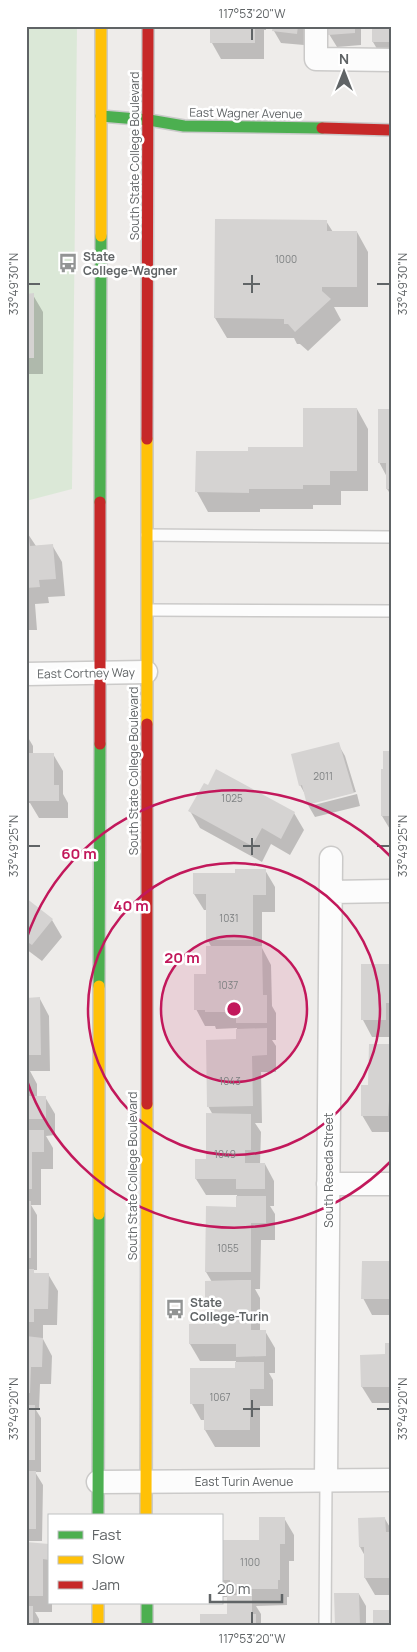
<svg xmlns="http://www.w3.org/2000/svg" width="417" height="1652" font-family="Manrope,sans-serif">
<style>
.green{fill:#dbe8d7}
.shadow{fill:#0003}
.building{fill:#d5d3d2}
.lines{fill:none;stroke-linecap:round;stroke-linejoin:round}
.lane-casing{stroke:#cbcac9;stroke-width:14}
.street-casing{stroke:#cbcac9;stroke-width:25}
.fast-casing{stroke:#cacaca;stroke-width:14}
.slow-casing{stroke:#cacaca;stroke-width:14}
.jam-casing{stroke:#cacaca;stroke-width:14}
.lane{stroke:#fcfcfc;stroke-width:11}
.street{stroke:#fcfcfc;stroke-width:22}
.fast{stroke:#4caf50;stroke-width:11}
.slow{stroke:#ffc107;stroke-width:11}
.jam{stroke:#c62828;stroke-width:11}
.ticks{fill:none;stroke:#606466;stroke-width:2}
.ring{fill:none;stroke:#c2185b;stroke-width:2.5}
.labels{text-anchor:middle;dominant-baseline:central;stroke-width:5;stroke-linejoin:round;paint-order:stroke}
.number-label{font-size:10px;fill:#7e8182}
.street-label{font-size:12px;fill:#606466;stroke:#fff}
.poi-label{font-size:12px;font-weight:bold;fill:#606466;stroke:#fff;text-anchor:start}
.centre{fill:#c2185b;stroke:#fff;stroke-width:2.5}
.ring-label{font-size:15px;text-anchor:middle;font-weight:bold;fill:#c2185b;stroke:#fff;stroke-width:5;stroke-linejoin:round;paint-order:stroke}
.neatline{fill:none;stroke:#606466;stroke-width:2}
.ticks-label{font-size:12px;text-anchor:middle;fill:#606466}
</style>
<rect width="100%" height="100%" fill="#eeecea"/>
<path class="green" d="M26,26H77L72,489L26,501Z"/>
<path class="shadow" d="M212,26H266V30H264V59H221L212,43Z
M274,26H304V45L281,43L274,31Z
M330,26H361V45L337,47L329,34Z
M373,26H391V59H383L373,42Z
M326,221L333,232H357L368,252V307H334L341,320L308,351L300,344H297L294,338H227L215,318Z
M26,295H33L43,312V374H26Z
M357,409L368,429V491H341V505H313V509H260V512H208L197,492L249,453L304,449Z
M391,411V495L387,489V477L379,462Z
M26,531L36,546L52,545L62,562L65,596L48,597L49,603L35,604L37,630H26Z
M26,734L33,746V754H53L63,771V794L68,803V818H39L30,803H26Z
M338,744L345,756L356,792L310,803V806L357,794L360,806L315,817L308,805L305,794L300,785Z
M391,753V831L382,816L385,770Z
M190,811L294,813L304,830L290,855L271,844L262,862L200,828Z
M265,870L275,887V912H262V948L271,965L272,1006L276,1013V1040H272L276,1046V1072H261L262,1123H255L261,1132L260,1164H265L274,1181V1206H270L275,1214V1240H261L260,1289H255L260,1298V1331H265L275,1348V1373H269L273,1380V1406H260V1447H215L205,1430V1420H201L192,1404L236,1369V1361H200L190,1344V1325H206L212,1282L206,1272L207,1208H237V1195H206L196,1179L207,1160L213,1115L208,1106L237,1040V1028L216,1029L215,1026H205L196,1009L207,975L212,948L207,939V910H204L194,894L237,874Z
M26,899L52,920L62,937L42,961L26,949Z
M391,966V1037H372L363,1020Z
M26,999H40L49,1016L50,1071H30L37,1084V1097H45L55,1114V1135L46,1136L53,1148V1169H41V1205H31L37,1215V1270H32L35,1274H48L58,1291L57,1325H43V1339L52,1356L51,1384H40L39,1410H36L41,1418V1472H35L43,1485L42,1541H26Z
M391,1046V1132H372L362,1115L370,1086Z
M391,1262V1315H372L363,1298Z
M391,1344V1403H372L362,1387L386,1355Z
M284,1518L294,1535V1561H289V1597H287V1605L256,1606L261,1614V1626H201L228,1615V1597H223L221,1594V1541H260Z
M385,1519L391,1529V1595H375L365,1578V1556L360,1547Z
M26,1544L49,1545V1603H52V1612H35L39,1619V1626H26Z
M359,1594L366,1606V1626H336Z"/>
<path class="building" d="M210,26H255V43H210Z
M273,26H298L297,34L272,31Z
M328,26H355V33L328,35Z
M372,26H391V42H372Z
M215,219L327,220V231H357V287H322V291L331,299L295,332L288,324H284V319L214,318Z
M34,293V358H26V294Z
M303,408H357V471H330V485H303V489H249V493L195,492L196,451H248V447H303Z
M378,409H391V489H386V463H378Z
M28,529L30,546L53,544L56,579L39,580L40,587L26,588V530Z
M339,742L354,793L307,805L302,785L299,786L291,754Z
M383,751H391V816H381V769H383Z
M26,753H54V785H59V801H28Z
M216,769L295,812L281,839L262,828L252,846L188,811L204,783L208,785Z
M235,869H266V895H253V940H206V894H193V873H235Z
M26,898L53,919L32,945L26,941Z
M206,946H262L263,995H267V1023H236V1012H205V1010H194V974H206Z
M361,964H391V1003H386V1020H361Z
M40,997L41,1055H26V998Z
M267,1028V1055L252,1056L253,1106L207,1107L206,1040L236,1039V1029Z
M369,1044H391V1101H389L388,1116H361V1085H368Z
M26,1066H28L29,1096H46V1119H26Z
M206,1113L251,1114V1150H245V1163H265V1189H236V1179H195V1159H206Z
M26,1130H44V1152H32V1189H26Z
M236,1196H266V1223H251V1272H205L206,1206L236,1207Z
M26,1201H31V1258H26Z
M362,1261H391V1299H361Z
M26,1269H34V1273H49L48,1309H34V1322H26Z
M240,1280H251V1330H266V1356L236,1357V1344H189V1324H205V1281Z
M26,1336L43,1338L42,1367H31L30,1393H26Z
M385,1343H391V1387H361L360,1355L385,1354Z
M235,1362H264V1389H250V1430H204V1404H190V1368H235Z
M26,1405H35V1460H26Z
M26,1471H36V1529H26Z
M259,1517H285V1544H280V1580H278V1589H230V1580H221V1540H259Z
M385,1517L386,1532H391V1578H364V1547H359L358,1518Z
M26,1542L49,1544V1560L43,1559V1596H26Z
M334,1593H359L360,1626H335Z
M227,1595H252V1614H256V1626H200V1614H227Z
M26,1606H33V1626H26Z
M373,1610H391V1626H373Z"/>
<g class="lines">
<defs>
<path id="lane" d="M147,535L391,537
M148,610L391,611
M325,1626L326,1481"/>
<path id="street" d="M316,26V59L391,60
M26,674L146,672
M331,892L391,891
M328,1184H391
M326,1481L331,858
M98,1482L391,1480"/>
<path id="fast" d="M101,116L149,120L184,126L322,128
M100,502L101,236
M99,986L100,744
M98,1516L99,1214
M147,1603V1626"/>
<path id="slow" d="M101,236V26
M147,724V439
M99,1214V986
M146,1516L147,1104
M98,1603V1626"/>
<path id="jam" d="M322,128L391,130
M147,439L148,26
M100,744V502
M147,1104V724"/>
</defs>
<use href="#lane" class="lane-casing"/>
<use href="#street" class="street-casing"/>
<use href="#fast" class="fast-casing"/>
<use href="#slow" class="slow-casing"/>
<use href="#jam" class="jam-casing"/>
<use href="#lane" class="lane"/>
<use href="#street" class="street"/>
<use href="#fast" class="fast"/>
<use href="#slow" class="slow"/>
<use href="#jam" class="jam"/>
</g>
<path class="ticks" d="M252,28V40M252,275V293M28,284H40M243,284H260M377,284H390M252,838V855M28,846H40M243,846H260M377,846H390M252,1400V1417M28,1409H40M243,1409H260M377,1409H390M252,1612V1624"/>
<circle cx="234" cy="1009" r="73" fill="#c2185b" fill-opacity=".12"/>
<g class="ring">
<circle cx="234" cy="1009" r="73"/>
<circle cx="234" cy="1009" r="146"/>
<path d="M390 1162A219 219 0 0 1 26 1078M26 940A219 219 0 0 1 390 856"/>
</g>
<defs>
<symbol id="bus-bare" viewBox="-9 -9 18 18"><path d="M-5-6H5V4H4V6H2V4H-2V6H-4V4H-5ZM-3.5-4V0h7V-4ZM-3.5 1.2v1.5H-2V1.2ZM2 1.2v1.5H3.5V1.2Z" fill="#929494" stroke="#fff" stroke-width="2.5" paint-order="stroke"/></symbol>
</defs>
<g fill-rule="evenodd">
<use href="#bus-bare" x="54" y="249" width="28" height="28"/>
<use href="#bus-bare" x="161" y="1295" width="28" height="28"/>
</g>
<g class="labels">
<g class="number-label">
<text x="286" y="259">1000</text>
<text x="323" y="776">2011</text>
<text x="232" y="798">1025</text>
<text x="229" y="918">1031</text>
<text x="228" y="985">1037</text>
<text x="230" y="1081">1043</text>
<text x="225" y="1154">1049</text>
<text x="228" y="1248">1055</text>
<text x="220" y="1397">1067</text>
<text x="250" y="1562">1100</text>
</g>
<g class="street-label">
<text transform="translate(246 113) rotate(1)">East Wagner Avenue</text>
<text transform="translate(134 156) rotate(-90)">South State College Boulevard</text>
<text transform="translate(86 673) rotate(-1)">East Cortney Way</text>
<text transform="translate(133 771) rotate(-90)">South State College Boulevard</text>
<text transform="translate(328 1170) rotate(-90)">South Reseda Street</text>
<text transform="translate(132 1176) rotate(-90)">South State College Boulevard</text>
<text x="244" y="1481">East Turin Avenue</text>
</g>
<g class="poi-label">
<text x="83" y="256">State<tspan x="83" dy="14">College-Wagner</tspan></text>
<text x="190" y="1302">State<tspan x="190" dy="14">College-Turin</tspan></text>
</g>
</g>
<circle cx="234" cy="1009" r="8" class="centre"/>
<g class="ring-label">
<text x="79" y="859">60 m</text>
<text x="131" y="911">40 m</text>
<text x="182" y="963">20 m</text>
</g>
<rect width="417" height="1652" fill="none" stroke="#ffffff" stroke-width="55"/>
<rect x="48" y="1514" width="175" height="90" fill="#ffffff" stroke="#bfc1c2"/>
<rect x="58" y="1531" width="25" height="8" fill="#4caf50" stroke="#bfc1c2"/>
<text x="92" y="1540" font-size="15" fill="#606466">Fast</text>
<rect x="58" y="1556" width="25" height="8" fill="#ffc107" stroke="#bfc1c2"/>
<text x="92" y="1564" font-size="15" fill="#606466">Slow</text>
<rect x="58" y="1581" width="25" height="8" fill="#c62828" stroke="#bfc1c2"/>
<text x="92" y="1590" font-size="15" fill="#606466">Jam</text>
<g transform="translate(344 72)" stroke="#ffffff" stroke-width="4" paint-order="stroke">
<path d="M0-4L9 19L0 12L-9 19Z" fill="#606466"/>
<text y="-8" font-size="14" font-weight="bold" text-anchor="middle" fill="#606466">N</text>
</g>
<path d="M210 1594v8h72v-8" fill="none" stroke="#606466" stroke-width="2.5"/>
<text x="217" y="1594" font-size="15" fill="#606466" stroke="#ffffff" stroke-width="4" paint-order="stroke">20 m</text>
<rect x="28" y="28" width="362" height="1596" class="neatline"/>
<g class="ticks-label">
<text x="252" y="18">117°53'20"W</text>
<text transform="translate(14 284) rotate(-90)" y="4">33°49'30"N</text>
<text transform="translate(403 284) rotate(-90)" y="4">33°49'30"N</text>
<text transform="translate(14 846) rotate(-90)" y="4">33°49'25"N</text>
<text transform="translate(403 846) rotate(-90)" y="4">33°49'25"N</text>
<text transform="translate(14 1409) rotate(-90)" y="4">33°49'20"N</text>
<text transform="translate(403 1409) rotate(-90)" y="4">33°49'20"N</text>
<text x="252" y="1643">117°53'20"W</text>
</g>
</svg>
